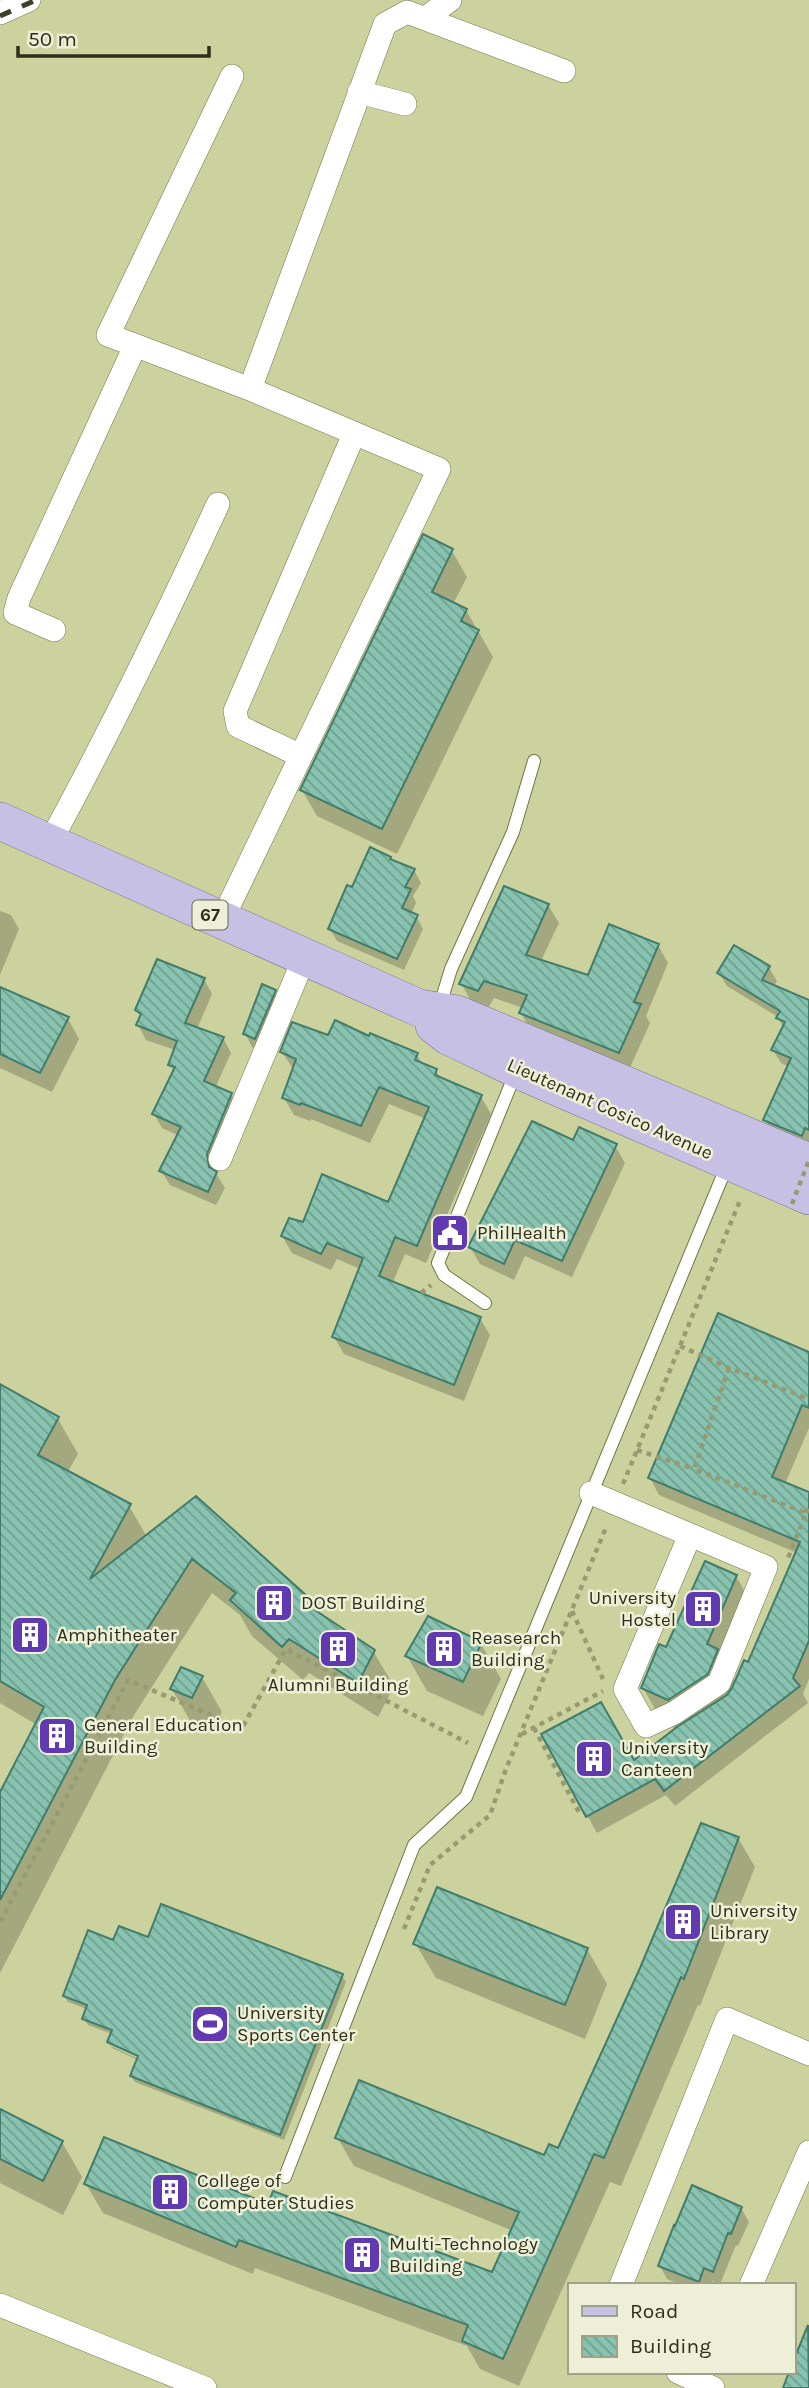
<svg xmlns="http://www.w3.org/2000/svg" width="809" height="2388" font-family="Karla,sans-serif">
<style>
.shadow{fill:#0003;fill-rule:evenodd}
.building{fill:url(#building-back-hatch);stroke:#427d6c;stroke-width:2}
.lines{fill:none;stroke-linecap:round;stroke-linejoin:round}
.lane-casing{stroke:#727646;stroke-width:14}
.street-casing{stroke:#727646;stroke-width:24}
.primary-casing{stroke:#797293;stroke-width:38}
.path{stroke:#979b72;stroke-width:4.5;stroke-dasharray:5 5;stroke-linecap:butt}
.lane{stroke:#fff;stroke-width:12}
.street{stroke:#fff;stroke-width:23}
.primary{stroke:#c7c0e5;stroke-width:37}
.rail{stroke:#3d4027;stroke-width:5;stroke-dasharray:12 12;stroke-linecap:butt}
.path-bridge{stroke:#979b72;stroke-width:4.5;stroke-dasharray:5 5;stroke-linecap:butt}
.labels{text-anchor:middle;dominant-baseline:central;stroke-width:5;stroke-linejoin:round;paint-order:stroke}
.shield{fill:#edf0d6;stroke:#676952;stroke-width:2}
.shield-label{font-size:18px;font-weight:bold;fill:#2d2f1a}
.street-label{font-size:19px;fill:#2d2f1a;stroke:#edf0d6}
.poi-label{font-size:19px;fill:#2d2f1a;stroke:#edf0d6;text-anchor:start}
</style>
<defs>
<pattern id="building-back-hatch" width="6" height="6" patternUnits="userSpaceOnUse" patternTransform="scale(1.75)"><rect width="6" height="6" fill="#87c3b0"/><path d="M-1 5l2 2M0 0l6 6M5-1l2 2" fill="none" stroke="#6f9f8e"/></pattern>
</defs>
<rect width="100%" height="100%" fill="#ccd29e"/>
<path class="shadow" d="M452,551L467,577L453,604L466,610L493,657L397,854L317,816L302,790Z
M390,858L391,862L414,870L421,883L413,896L416,903L411,914L416,916L423,929L404,970L337,941L330,929L353,889Z
M548,905L559,923L541,961L589,977L658,945L668,963L646,1016L650,1023L629,1070L531,1031L521,1013L523,1008L494,998L488,1008L471,1001L461,983Z
M0,911L11,915L19,929L0,975Z
M734,947L769,968L777,981L773,987L809,1002V1147L772,1131L765,1120L789,1067L781,1063L773,1050L784,1029L778,1017L727,986L719,973Z
M204,979L212,994L197,1029L223,1038L231,1053L215,1088L231,1094L240,1109L214,1170L225,1188L216,1205L170,1185L161,1171L179,1136L162,1128L154,1114L174,1072L170,1065L175,1050L146,1040L138,1025L141,1017L137,1010Z
M274,992L282,1005L263,1051L252,1047L245,1033Z
M0,1006L68,1019L79,1039L52,1092L0,1068Z
M329,1037L370,1039L417,1055L423,1065L436,1071L442,1080L481,1097L491,1114L426,1263L405,1254L392,1284L480,1318L490,1335L464,1401L344,1354L334,1337L360,1269L337,1259L331,1270L292,1253L282,1236L305,1224L389,1204L426,1119L389,1104L370,1143L311,1119L310,1121L294,1115L284,1098L294,1070L282,1052Z
M574,1142L615,1146L625,1163L572,1277L525,1256L514,1280L480,1264L470,1247Z
M809,1354V1428L785,1484L809,1493V1679L803,1694L808,1703L675,1806L666,1795L597,1833L543,1735L634,1763L677,1729L663,1723L643,1688L667,1649L736,1576L756,1611L729,1672L736,1683L749,1664L797,1553L659,1495L650,1478ZM714,1667L716,1670L671,1700V1696Z
M0,1386L58,1419L78,1454L67,1473L129,1506L147,1537L317,1607L323,1617L373,1651L394,1686L378,1717L309,1673L303,1680L252,1636L240,1615L212,1593L134,1715L0,1973V1796L37,1725L0,1703Z
M481,1644L501,1679L483,1716L427,1691L407,1656Z
M202,1677L222,1712L212,1732L192,1724L172,1689Z
M738,1838L755,1867L700,2006L698,2005L621,2186L610,2182L519,2386L480,2369L467,2346L255,2268L253,2274L103,2213L86,2184L269,2206L493,2274L513,2231L354,2166L337,2137L545,2157L559,2150Z
M149,1939L342,1976L346,1982L284,2140L135,2082L131,2076L138,2060L112,2048L109,2042L112,2034L88,2025L84,2019L87,2009L68,2002L64,1996L114,1942ZM111,2042L146,2059L145,2062L111,2046Z
M415,1943L587,1949L607,1984L585,2039L436,1978Z
M0,2111L62,2142L82,2177L63,2215L0,2183Z
M741,2208L749,2222L738,2246L736,2245L720,2284L712,2281L710,2285H682L667,2279L660,2266Z
M809,2327V2388H786L793,2372V2367Z"/>
<path class="building" d="M423,534L453,549L432,592L467,609L461,621L479,630L382,829L300,790Z
M370,847L391,857L390,859L415,869L405,887L411,889L402,908L418,915L397,959L328,929L347,885L352,887Z
M504,886L549,904L526,955L588,975L609,924L659,944L634,1002L641,1004L619,1053L519,1013L527,995L484,981L478,991L459,984Z
M734,945L770,966L762,980L809,1000V1130L805,1128L802,1136L763,1120L791,1058L771,1050L785,1022L776,1018L780,1011L717,973Z
M157,959L205,978L185,1023L224,1037L204,1081L232,1093L207,1154L209,1167L217,1172L208,1192L159,1171L181,1127L152,1114L175,1067L168,1065L177,1041L136,1025L141,1014L135,1010Z
M262,984L276,990L255,1039L243,1034Z
M0,987L69,1017L40,1073L0,1054Z
M335,1020L369,1036L370,1033L418,1053L415,1060L437,1069L435,1075L482,1095L417,1246L395,1237L379,1276L481,1317L454,1385L332,1337L363,1258L327,1243L321,1254L281,1236L289,1218L303,1222L322,1174L388,1202L429,1107L379,1087L361,1126L301,1103L300,1105L282,1098L296,1059L280,1052L292,1022L328,1035Z
M532,1121L573,1140L579,1127L617,1144L562,1261L515,1240L504,1264L468,1247Z
M718,1313L809,1352V1408L802,1405L772,1477L809,1492V1641L793,1678L800,1686L664,1791L655,1779L586,1817L541,1734L601,1702L634,1760L677,1727L727,1695L732,1688L744,1660L748,1662L800,1542L648,1478Z
M0,1384L59,1417L38,1455L131,1504L90,1579L196,1496L318,1606L315,1610L375,1650L358,1683L289,1639L282,1647L230,1600L236,1593L192,1559L115,1680L0,1900V1792L44,1707L0,1681Z
M705,1561L737,1575L707,1644L718,1649L708,1674L668,1700L641,1688L659,1644L666,1647Z
M428,1616L482,1642L463,1682L405,1656Z
M181,1667L203,1676L192,1698L170,1689Z
M701,1823L739,1837L684,1979L681,1977L604,2158L594,2154L503,2359L462,2341L468,2325L239,2240L236,2247L84,2184L104,2137L268,2204L273,2191L492,2272L519,2212L335,2138L359,2080L544,2155L549,2144L558,2148L640,1968Z
M437,1887L588,1948L565,2005L413,1944Z
M161,1904L343,1974L280,2135L130,2076L138,2056L107,2042L112,2030L82,2019L87,2005L63,1996L88,1930L113,1940L119,1926L148,1937Z
M0,2109L63,2141L43,2181L0,2159Z
M692,2185L742,2207L731,2234L728,2233L713,2272L704,2268L699,2282L658,2266L674,2225L675,2226Z
M808,2325L809,2388H783L789,2372H793V2362Z"/>
<g class="lines">
<defs>
<path id="lane" d="M439,1008L451,969L513,832L534,761
M485,1303L444,1275L438,1263L516,1072
M285,2177L414,1845L466,1797L728,1163"/>
<path id="street" d="M0,13L29,0
M427,17L450,0
M359,92L405,104
M250,389L385,24L407,12L564,71
M54,630L15,613L19,598L135,346
M301,756L238,726L235,711L354,434
M50,842C110,732 165,619 218,504
M222,920L439,469L250,389L108,335L232,76
M220,1159L305,956
M591,1493L766,1567L719,1683L674,1713L646,1726L625,1689L690,1535
M621,2285L727,2019L809,2054
M751,2285L809,2152
M0,2305L205,2388
M678,2372L713,2388"/>
<path id="primary" d="M0,821L419,1008L457,1014L809,1162
M434,1025L448,1036L527,1074L809,1196"/>
</defs>
<use href="#lane" class="lane-casing"/>
<use href="#street" class="street-casing"/>
<use href="#primary" class="primary-casing"/>
<path class="path" d="M421,1293L431,1285
M680,1346L729,1368L809,1399
M729,1368L694,1469L806,1513L788,1558
M637,1450L694,1469
M623,1484L741,1198
M806,1513L809,1506
M572,1611L603,1679
M534,1728L581,1816
M522,1734L603,1691
M0,1922L128,1680L242,1728L286,1649L468,1743
M404,1929L430,1865L490,1815L506,1769L607,1525"/>
<use href="#lane" class="lane"/>
<use href="#street" class="street"/>
<use href="#primary" class="primary"/>
<path class="rail" d="M0,16L36,0"/>
<path class="path-bridge" d="M792,1204L809,1160"/>
</g>
<defs>
<symbol id="civic-square" viewBox="-11 -11 22 22"><rect x="-9" y="-9" width="18" height="18" rx="4" fill="#613ab2" stroke="#edf0d6"/><path d="M-.6-6.5H3V-4.5H.6V-3L4-1V1h2V6H-6V1h2V-1L-.6-3ZM-1.2 2.5V6h2.4V2.5Z" fill="#fff"/></symbol>
<symbol id="building-square" viewBox="-11 -11 22 22"><rect x="-9" y="-9" width="18" height="18" rx="4" fill="#613ab2" stroke="#edf0d6"/><path d="M-4-6H4V6H1V3H-1V6H-4ZM-2.5-4.3h1.7v1.8h-1.7ZM.8-4.3h1.7v1.8H.8ZM-2.5-1h1.7V.8h-1.7ZM.8-1h1.7V.8H.8Z" fill="#fff"/></symbol>
<symbol id="stadium-square" viewBox="-11 -11 22 22"><rect x="-9" y="-9" width="18" height="18" rx="4" fill="#613ab2" stroke="#edf0d6"/><path d="M0-5a6.5 5 0 1 0 0 10a6.5 5 0 1 0 0-10ZM-3.5-1.8h7v3.6h-7Z" fill="#fff"/></symbol>
</defs>
<g fill-rule="evenodd">
<use href="#civic-square" x="428" y="1211" width="44" height="44"/>
<use href="#building-square" x="252" y="1581" width="44" height="44"/>
<use href="#building-square" x="681" y="1587" width="44" height="44"/>
<use href="#building-square" x="8" y="1613" width="44" height="44"/>
<use href="#building-square" x="316" y="1627" width="44" height="44"/>
<use href="#building-square" x="422" y="1627" width="44" height="44"/>
<use href="#building-square" x="35" y="1714" width="44" height="44"/>
<use href="#building-square" x="572" y="1737" width="44" height="44"/>
<use href="#building-square" x="661" y="1900" width="44" height="44"/>
<use href="#stadium-square" x="188" y="2002" width="44" height="44"/>
<use href="#building-square" x="148" y="2170" width="44" height="44"/>
<use href="#building-square" x="340" y="2233" width="44" height="44"/>
</g>
<g class="labels">
<rect class="shield" x="192.5" y="900.5" width="35" height="29" rx="5"/>
<g class="shield-label">
<text x="210" y="915">67</text>
</g>
<g class="street-label">
<text transform="translate(610 1109) rotate(24)">Lieutenant Cosico Avenue</text>
</g>
<g class="poi-label">
<text x="477" y="1233">PhilHealth</text>
<text x="676" y="1598" text-anchor="end">University<tspan x="676" dy="22">Hostel</tspan></text>
<text x="301" y="1603">DOST Building</text>
<text x="57" y="1635">Amphitheater</text>
<text x="471" y="1638">Reasearch<tspan x="471" dy="22">Building</tspan></text>
<text x="338" y="1685" text-anchor="middle">Alumni Building</text>
<text x="84" y="1725">General Education<tspan x="84" dy="22">Building</tspan></text>
<text x="621" y="1748">University<tspan x="621" dy="22">Canteen</tspan></text>
<text x="710" y="1911">University<tspan x="710" dy="22">Library</tspan></text>
<text x="237" y="2013">University<tspan x="237" dy="22">Sports Center</tspan></text>
<text x="197" y="2181">College of<tspan x="197" dy="22">Computer Studies</tspan></text>
<text x="389" y="2244">Multi-Technology<tspan x="389" dy="22">Building</tspan></text>
</g>
</g>
<rect x="568" y="2283" width="228" height="91" fill="#edf0d6" stroke="#a0a38b" stroke-width="2"/>
<rect x="582" y="2306" width="35" height="10" fill="#c7c0e5" stroke="#a0a38b" stroke-width="2"/>
<text x="630" y="2318" font-size="21" fill="#2d2f1a">Road</text>
<rect x="582" y="2336" width="35" height="21" fill="url(#building-back-hatch)" stroke="#a0a38b" stroke-width="2"/>
<text x="630" y="2353" font-size="21" fill="#2d2f1a">Building</text>
<path d="M18 46v10h191v-10" fill="none" stroke="#2d2f1a" stroke-width="3.5"/>
<text x="28" y="46" font-size="21" fill="#2d2f1a" stroke="#edf0d6" stroke-width="5" paint-order="stroke">50 m</text>
</svg>
